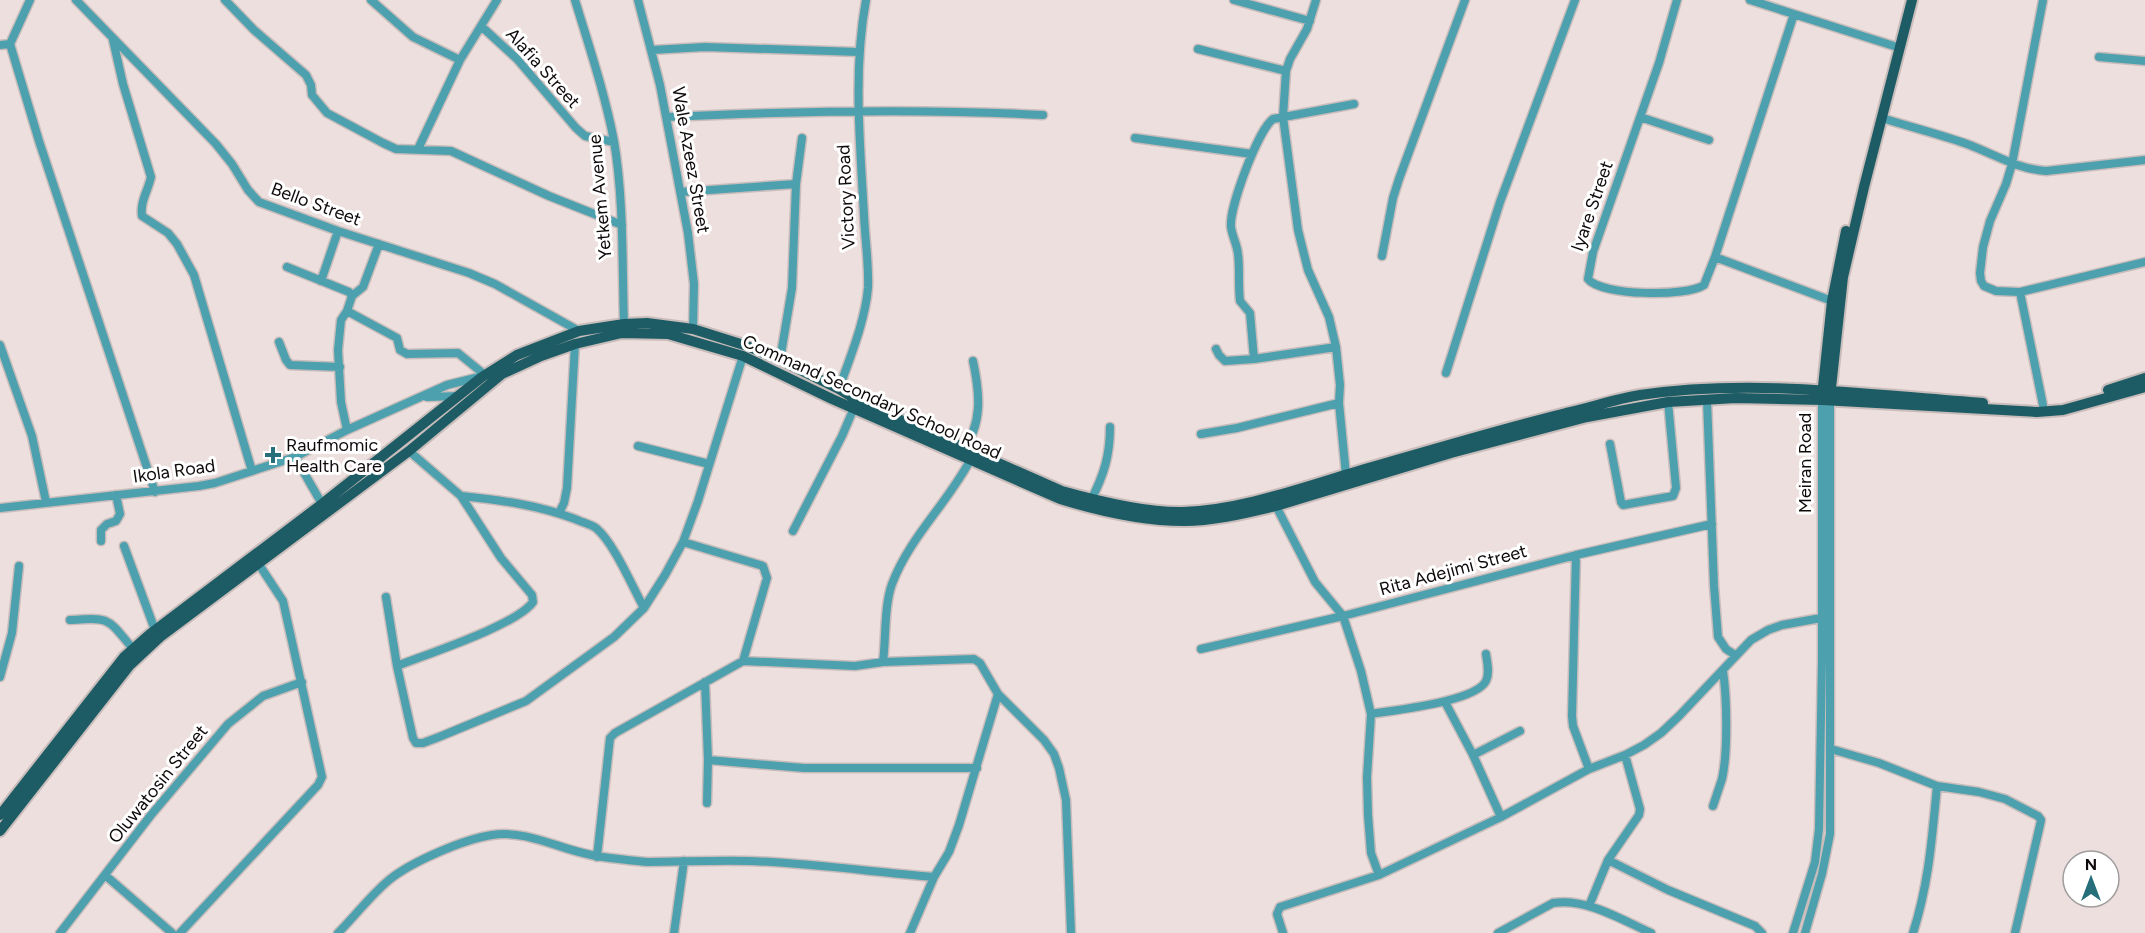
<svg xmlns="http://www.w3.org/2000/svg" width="2145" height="933" font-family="Figtree,sans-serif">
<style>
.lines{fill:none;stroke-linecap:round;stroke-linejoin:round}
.minor-casing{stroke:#c9bdbb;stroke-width:11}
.major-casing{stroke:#c9bdbb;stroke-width:14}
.minor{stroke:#4da1af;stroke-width:8}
.major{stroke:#1e5c65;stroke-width:10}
.poi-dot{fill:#266e79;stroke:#fff;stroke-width:2}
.labels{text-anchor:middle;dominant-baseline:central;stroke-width:6;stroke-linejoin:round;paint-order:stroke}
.street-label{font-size:18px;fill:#0f0a0a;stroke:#fff}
.poi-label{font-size:18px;fill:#0f0a0a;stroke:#fff;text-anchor:start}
</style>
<rect width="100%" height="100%" fill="#eddfdd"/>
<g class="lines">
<defs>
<path id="minor" d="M30,0L10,44L39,141L155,492
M76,0L216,144L232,164L248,190L259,202L338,231L469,273L495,284L579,331
M225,0L254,30L306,75L311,85L312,95L327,113L383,143L396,149L451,151L549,196L622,225
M371,0L413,37L460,60
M575,0C589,46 605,94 614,141C624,200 622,264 624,324
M638,0L660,85L688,233L694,284L693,329
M1234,0L1310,21
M1316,0L1307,29L1290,59L1286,71L1283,117L1298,230L1308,270L1329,317L1336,347L1340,385L1339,403L1346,475
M1677,0L1659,63L1593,252L1588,279C1601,296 1687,297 1704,285L1715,257
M1750,0L1894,46
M2043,0L2012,164L2006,184L1990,221L1983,247L1980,273L1981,281L1984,286L1996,291L2020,292L2145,262
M1794,14L1715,257L1832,301
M481,26L517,59L576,128L585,136L614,142
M113,40L123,84L151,177C148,191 140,201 142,216L168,233L177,244L194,275L252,471
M0,45L10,44
M1198,49L1286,71
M652,50L705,47L859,52
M2099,57L2145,61
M666,117C792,111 917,108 1043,115
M1640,117L1709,140
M1882,118C1910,127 1939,134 1967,144C1994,154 2017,169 2046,171L2145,160
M1135,138L1252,154
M418,149L460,60L497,0
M796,184L802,138
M681,192L796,184L792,288L780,360
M1382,256L1393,198L1399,179L1465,0
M287,267L349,292L352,296L347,311L341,320L338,350L341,402L347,430
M321,281L338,231
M2020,292L2043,405
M352,296L363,287L379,244
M347,311L397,338L400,350L407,354L458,353L485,375
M279,342L286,360L290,365L340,367
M0,345L32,436L46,502
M1216,349L1219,355L1225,361L1254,359L1336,347
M1254,359L1250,313L1240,301C1238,285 1240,269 1238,254C1237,244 1232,236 1231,227C1229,208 1258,130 1273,119L1354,104
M1446,373L1500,202L1575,0
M839,389C850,357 865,322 868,288C869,264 865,239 864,215C860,143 853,71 866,0
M427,397L459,396
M1707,400L1714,586L1718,637L1726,649L1735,655
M1201,434L1237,428L1339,403
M1610,444L1621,502L1623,505L1673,496L1676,488L1668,402
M638,446L709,464
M962,452C983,424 980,394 973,361
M295,457L347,430L447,385L479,377
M461,496C500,500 538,505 575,519C581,522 590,524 596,528C614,543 632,586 644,608
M1091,500C1104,475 1110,455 1110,427
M1276,506L1315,582L1343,616L1361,671L1371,714L1367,777L1368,815L1371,853L1379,875
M0,508L199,486L215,483L295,457L322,504
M559,513L564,503L567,488L575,344
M793,531L842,436L854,408
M101,541V530L107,524L116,521L120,514L116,495
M683,542L763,566L767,578L743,661
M124,546L155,630
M1576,555L1572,716L1573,726L1589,769
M386,597L397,666L413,738L416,743H423L439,737L526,701L614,637L644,608L665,575L683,542L698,501L743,356
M70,620C111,617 107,618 133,649
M1201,649L1343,616L1576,555L1712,524
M883,662C886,639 884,606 892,584C910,536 950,501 973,455
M397,666C427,654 517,625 533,602L532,595L501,558L461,496L409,451
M0,677L12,633L19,566
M705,682L708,760L707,803
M998,694L1044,740L1054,754L1059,768L1066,800L1071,933
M1445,702L1473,755L1501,817
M1371,714C1394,710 1475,702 1486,681C1490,673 1487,662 1486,654
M1831,749L1879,763L1937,786L1979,792L2005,799L2038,816L2041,820L2040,825L2015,933
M1473,755L1520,731
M1625,755L1640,809L1639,815L1608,860L1668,890L1755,926L1762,933
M708,760L804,768H977
M1713,806C1716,797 1719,788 1722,779C1728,753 1727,698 1723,671
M597,857L610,738L615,733L743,661L855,666L883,662L974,659L980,663L998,694L959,825L949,852L934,877L910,933
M105,875L172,933
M1589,906L1608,860
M60,933L151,815L228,724L263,696L302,682
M180,933L318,785L322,777L283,601L258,563
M338,933C355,916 370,896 389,880C411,862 464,839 492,835C530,829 565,853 603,857C618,859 633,861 648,862C681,862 715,860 748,861C810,863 873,872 934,877
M674,933L684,861
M1283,933L1277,914L1280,907L1379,875L1501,817L1589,769L1625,755L1644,745L1661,733L1679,716L1751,640L1768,630L1782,625L1821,618
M1498,933L1553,903C1587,898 1622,920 1651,933
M1793,933L1815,862L1819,829L1822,660V400
M1805,933L1822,874L1830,834V400
M1913,933C1929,883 1932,838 1937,786"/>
<path id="major" d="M2108,390L2145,378
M1822,396L1832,301L1846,231
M1830,397L1843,277L1864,187L1912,0
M0,815L124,657L150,634L322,504L482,377L517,355L579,331L624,324L647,323L693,329L747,346L780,360L839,389L860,402L1062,491C1098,501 1146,513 1183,512C1239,510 1295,490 1348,474C1421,453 1493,431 1566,413C1590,408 1615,399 1640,395C1753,378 1870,395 1983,403
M0,831L130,665L160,637L409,451L502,374L541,356L575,344L622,333L668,334L743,356L832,399L1060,499C1099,511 1143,521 1184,521C1215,521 1246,513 1276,506L1451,453L1587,417L1668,402L1736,398L1822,400L2037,412L2063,410L2145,387"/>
</defs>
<use href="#minor" class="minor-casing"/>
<use href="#major" class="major-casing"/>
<use href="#minor" class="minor"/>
<use href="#major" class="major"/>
</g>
<path class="poi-dot" d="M270 446h6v6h6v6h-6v6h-6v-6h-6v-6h6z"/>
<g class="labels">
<g class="street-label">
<text transform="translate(543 68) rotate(48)">Alafia Street</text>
<text transform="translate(691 160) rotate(80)">Wale Azeez Street</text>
<text transform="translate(600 197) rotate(-95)">Yetkem Avenue</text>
<text transform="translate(846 197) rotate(-93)">Victory Road</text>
<text transform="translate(316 204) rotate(20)">Bello Street</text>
<text transform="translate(1592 206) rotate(-71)">Iyare Street</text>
<text transform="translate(872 397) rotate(24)">Command Secondary School Road</text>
<text transform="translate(1805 463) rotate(-90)">Meiran Road</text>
<text transform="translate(174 471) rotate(-8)">Ikola Road</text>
<text transform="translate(1453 570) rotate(-15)">Rita Adejimi Street</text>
<text transform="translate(158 784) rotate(-51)">Oluwatosin Street</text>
</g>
<g class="poi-label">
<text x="286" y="445">Raufmomic<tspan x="286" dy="21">Health Care</tspan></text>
</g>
</g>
<g transform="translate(2091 879)"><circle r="28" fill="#ffffff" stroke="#9f9d9d" stroke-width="1.5"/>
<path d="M0-4.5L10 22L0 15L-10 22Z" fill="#266e79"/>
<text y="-9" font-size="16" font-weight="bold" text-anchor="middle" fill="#0f0a0a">N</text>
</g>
</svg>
